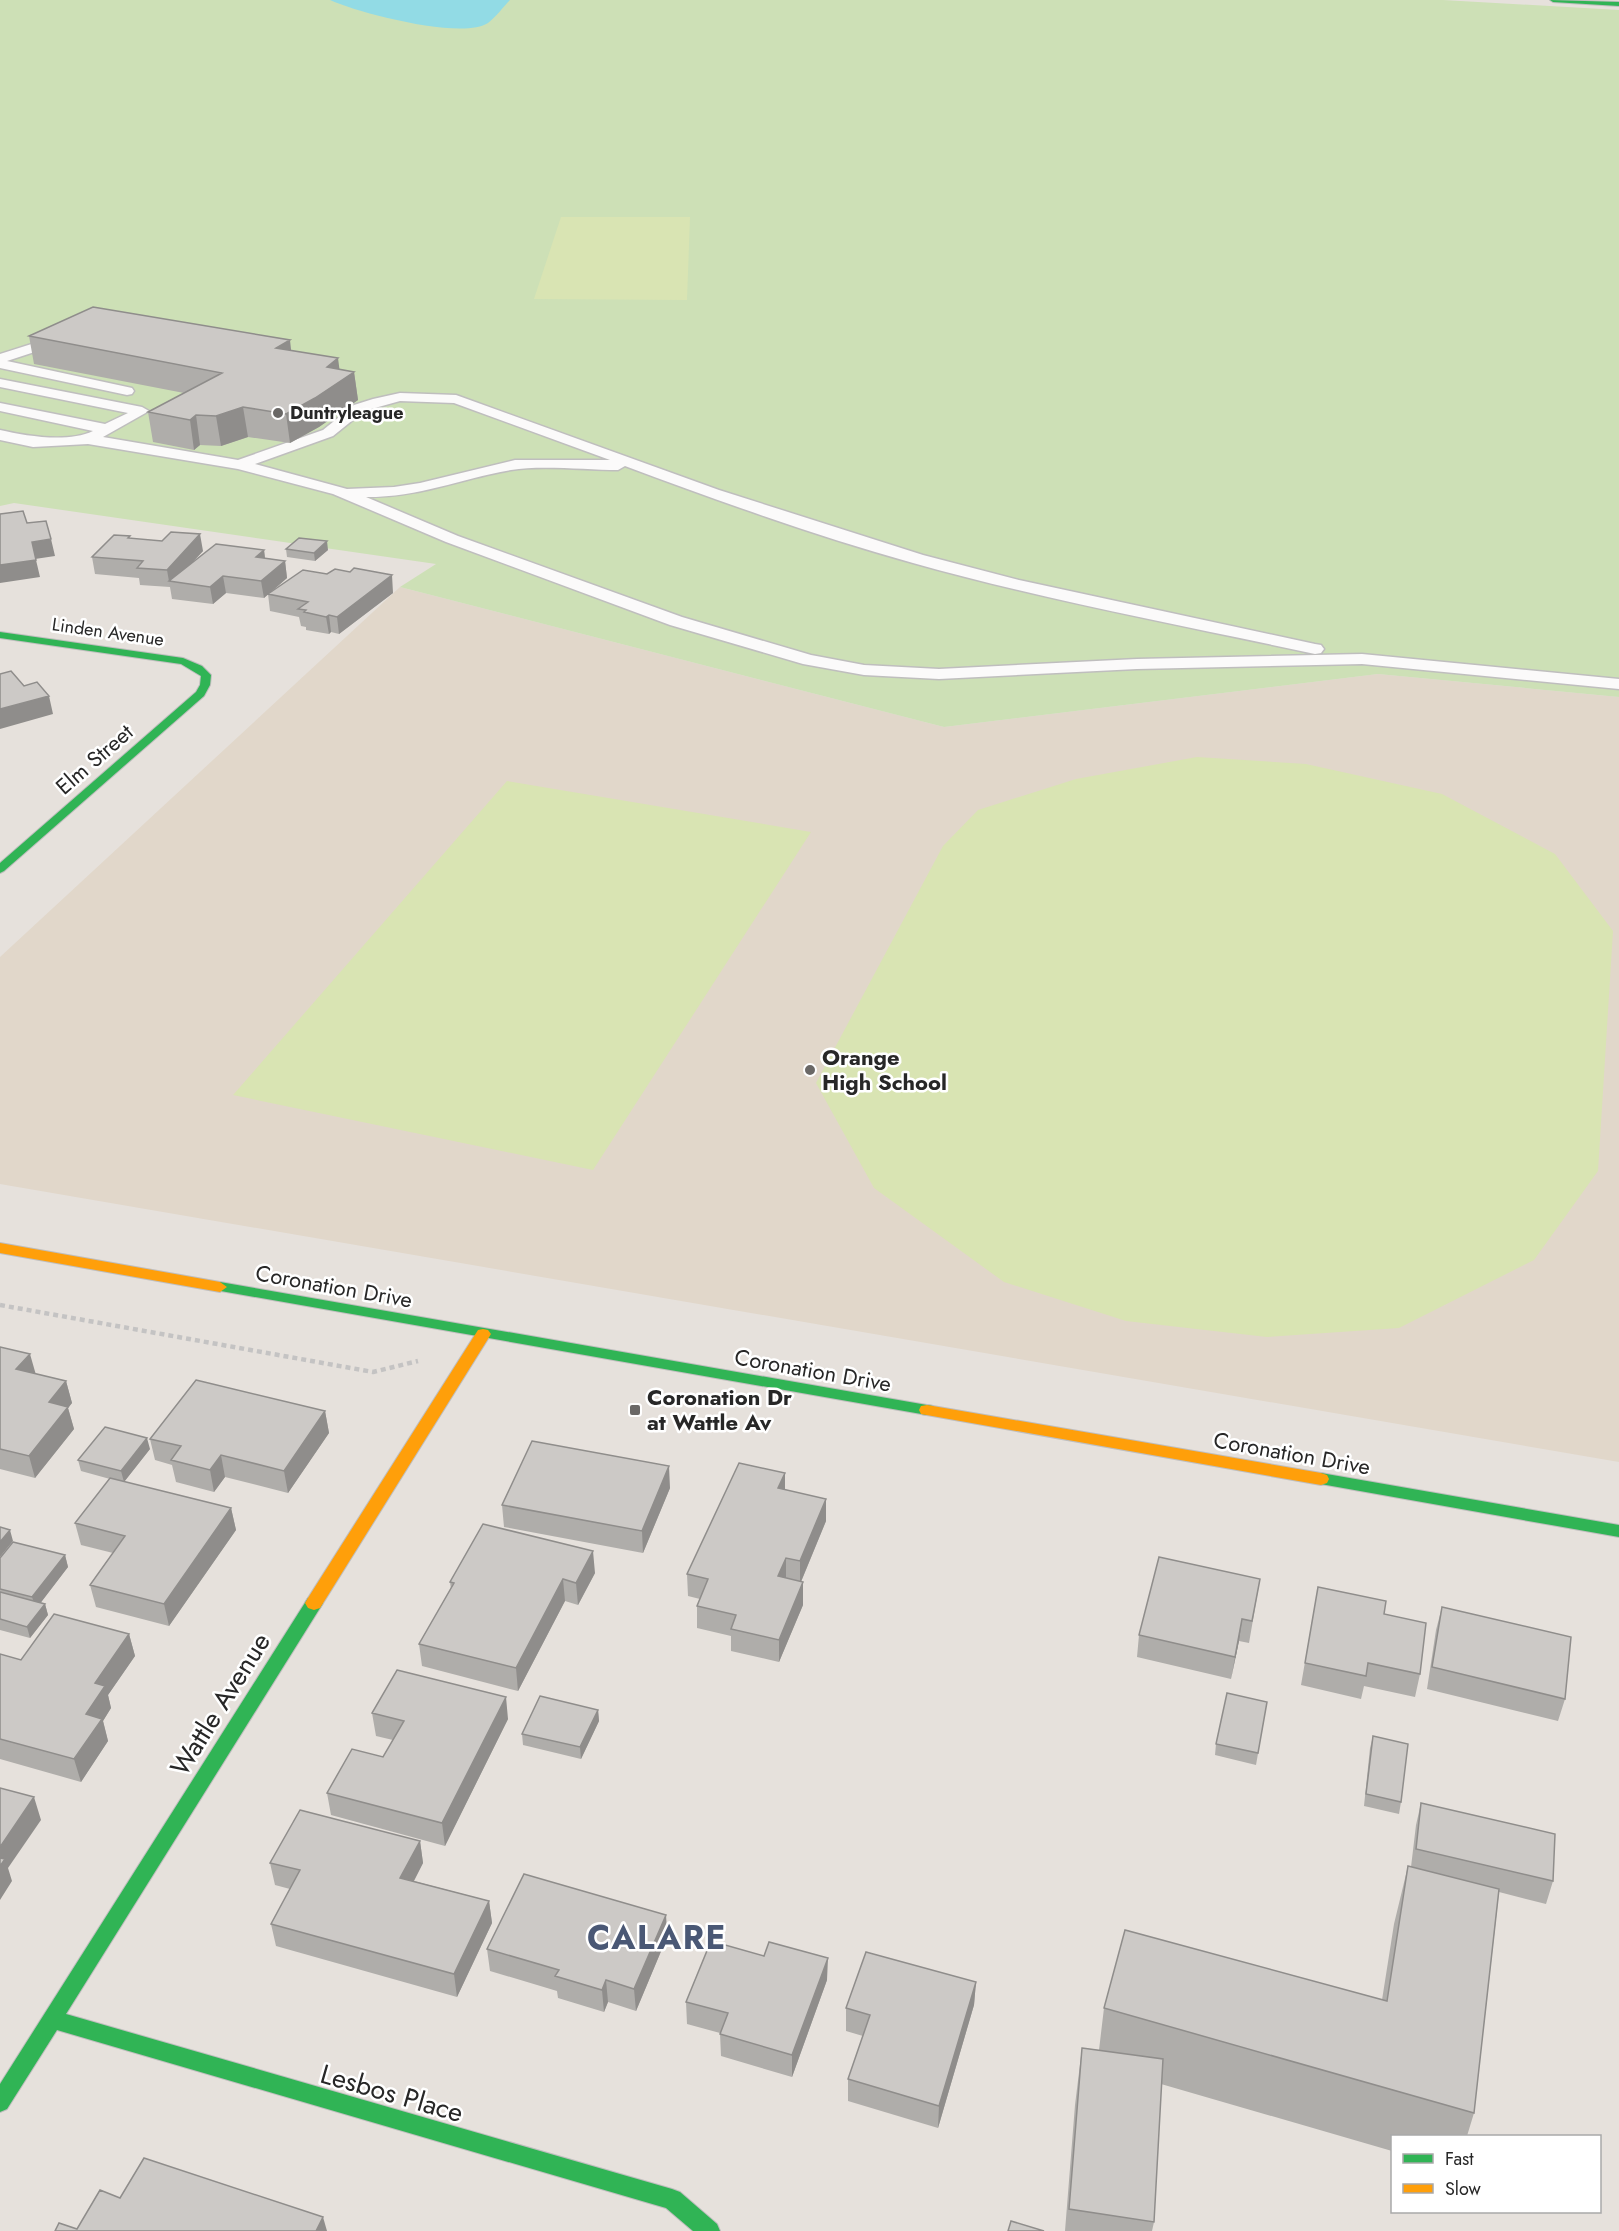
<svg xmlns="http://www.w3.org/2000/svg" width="1619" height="2231" font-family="Jost,sans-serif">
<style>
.education{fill:#e1d7ca}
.green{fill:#cde0b6}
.pitch{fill:#d9e4b3}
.water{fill:#92dbe5}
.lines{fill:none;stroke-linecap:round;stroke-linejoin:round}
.lane-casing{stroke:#bfbebe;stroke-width:3}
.fast-casing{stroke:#bfbebe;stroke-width:2}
.slow-casing{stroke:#bfbebe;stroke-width:2}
.path{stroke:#c4c3c3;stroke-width:4.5;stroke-dasharray:5 4;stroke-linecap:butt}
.lane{fill:#fbfafa;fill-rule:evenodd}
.fast{fill:#30b455;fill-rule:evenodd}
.slow{fill:#ff9f0a;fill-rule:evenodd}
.wall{fill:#afadaa}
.shaded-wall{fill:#8f8d8b}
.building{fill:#ccc9c6;stroke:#8f8d8b;stroke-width:1.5}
.poi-dot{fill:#6a6866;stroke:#fff;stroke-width:2}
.labels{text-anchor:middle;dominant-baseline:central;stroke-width:5;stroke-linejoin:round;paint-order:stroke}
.far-poi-label{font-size:18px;font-weight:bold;fill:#272727;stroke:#fff;text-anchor:start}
.far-street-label{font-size:18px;fill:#272727;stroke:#fff}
.street-label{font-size:22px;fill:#272727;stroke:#fff}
.poi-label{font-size:22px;font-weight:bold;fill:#272727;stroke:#fff;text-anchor:start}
.near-street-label{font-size:27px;fill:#272727;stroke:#fff}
.near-district-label{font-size:33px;font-weight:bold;letter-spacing:1.5px;fill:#4a5875;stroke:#fff}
</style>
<rect width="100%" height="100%" fill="#e6e1dc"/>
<path class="education" d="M400,587L944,727L1378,674L1619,697V1462L0,1184V957Z"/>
<path class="green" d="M0,0H1443L1619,10V697L1378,674L944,727L400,587L436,564L14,503L0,506Z"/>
<path class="pitch" d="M561,217H690L687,300L534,299Z
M1197,757L1306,764L1442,794L1555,854L1613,931L1598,1171L1534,1260L1399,1328L1267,1337L1126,1321L1004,1282L874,1188L816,1083L943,846L978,810L1076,779Z
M507,781L811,832L593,1170L233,1095Z"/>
<path class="water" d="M330,0H510C503,7 496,17 488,23C462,40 358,13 330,0Z"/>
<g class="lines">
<defs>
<path id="lane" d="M63,334L68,335L70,338L68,341L7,361L132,388L134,391L132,394L127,395L0,368V354Z
M0,379L142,407L149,411L103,437L238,460L323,430L354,405L373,399L400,393L456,395L719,490L923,555L1019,580L1315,644L1321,645L1324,649L1321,653L1315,654C1181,625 1045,600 913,563C816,536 719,501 625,466L618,470C587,470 541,465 511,470C459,479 421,497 366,497L458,536L682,617L811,655L864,665L939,669L1137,659L1362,654L1619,679V689L1362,664L1137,669L939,679L864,675L803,664L670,625L446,542L333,494L238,469L88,444L33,447L0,440V430C26,436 68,443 93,431L0,411V403L105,424L128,413L0,387ZM400,401L454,403L610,460H515L420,483L394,487L347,489L255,464L333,436L364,411Z"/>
<path id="fast" d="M1550,0L1619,2V6L1553,2Z
M0,632L183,658L202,666L211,675L210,685L204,696L4,871L0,873V863L196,692L200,685L201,676L181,664L0,638Z
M220,1282L927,1405L933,1406L935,1410L933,1414L927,1415L215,1290L213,1287Z
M1321,1473L1619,1525V1537L1315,1483L1313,1479L1315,1475Z
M314,1596L320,1598L323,1603L320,1608L66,2014L672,2189L680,2192L717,2224L720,2231H693L666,2208L57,2030L7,2109L0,2112V2084L308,1598Z"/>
<path id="slow" d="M0,1243L220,1282L227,1287L220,1292L0,1253Z
M483,1329L488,1330L491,1334L320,1608L314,1610L308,1608L305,1603L308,1598L478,1330Z
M927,1405L1321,1473L1327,1475L1329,1479L1327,1483L1321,1485L921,1414L919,1410L921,1406Z"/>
</defs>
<use href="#lane" class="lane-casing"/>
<use href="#fast" class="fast-casing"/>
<use href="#slow" class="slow-casing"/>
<path class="path" d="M0,1305L373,1372L418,1361"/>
<use href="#lane" class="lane"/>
<use href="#fast" class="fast"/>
<use href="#slow" class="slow"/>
</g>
<path class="wall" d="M29,336L291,350L339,369L354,372L358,400L319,427L290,443L248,437L221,446L200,445L194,450L153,442L148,412L184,393L34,364Z
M131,538L203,551L191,564L264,550L265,558L285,561L287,578L269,594L393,593L339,634L331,632L329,634L306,630V627L301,626L299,617L270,611L268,594L264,598L226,593L213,604L172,599L170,587L140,585L139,578L95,574L92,557Z
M286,549L328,550L315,561L287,557Z
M0,1347L35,1374L66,1381L72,1403L68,1408L74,1429L35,1478L0,1469Z
M325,1411L329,1433L288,1493L225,1477L214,1492L176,1482L172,1465L155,1460L150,1439Z
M150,1449L124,1482L231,1508L236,1530L169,1626L96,1607L90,1585L113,1553L81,1545L75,1523L110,1479L81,1471L78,1460Z
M785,1473V1489L826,1521L801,1582H803V1605L779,1662L731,1651V1636L697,1628V1606L700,1599L688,1596L687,1574Z
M670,1488L643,1553L504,1527L502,1505Z
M65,1555L68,1567L40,1603L45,1604L48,1615L30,1638L0,1630V1558Z
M595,1573L578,1605L565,1601L518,1691L422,1666L419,1644L451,1589L450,1582Z
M1260,1579L1249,1643L1239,1641L1231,1679L1137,1657L1139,1635Z
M1318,1587L1384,1614L1420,1674L1415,1697L1364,1686L1361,1699L1301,1685Z
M1442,1607L1565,1699L1558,1721L1427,1689L1436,1630Z
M129,1634L135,1656L108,1695L111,1708L103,1721L108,1741L81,1782L0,1759V1654L21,1660Z
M1267,1702L1256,1765L1215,1755L1216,1744Z
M598,1710L599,1721L581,1759L523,1745L522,1734Z
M372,1713L508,1719L445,1846L331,1815L327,1793L383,1757L393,1740L376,1736Z
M1373,1736L1401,1802L1399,1814L1364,1806L1370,1748Z
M1421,1803L1553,1881L1546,1904L1499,1892L1474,2113L1467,2136H1392V2151L1161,2084L1154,2222L1152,2231H1065L1075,2105L1082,2048L1099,2050L1104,2008L1382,2000L1394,1924L1408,1866L1411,1867L1416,1825Z
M420,1841L423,1863L414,1881L489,1901L492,1923L457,1997L276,1946L271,1924L290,1889L275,1885L270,1863Z
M666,1915L667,1937L636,2011L608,2002L604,2012L558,1998L557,1991L490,1971L487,1949Z
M827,1980L792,2077L721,2056L720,2033L687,2024L686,2002Z
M976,1982L974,2005L938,2128L848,2101V2079L863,2036L846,2031V2008Z"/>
<path class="shaded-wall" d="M290,340L293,368L276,348Z
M338,358L341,381L354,372L358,400L319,427L290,443L286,414L327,367Z
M243,407L248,437L221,446L216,416Z
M196,415L200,445L194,450L190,420Z
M200,534L203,551L174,582L169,581L170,587L167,570Z
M51,539L55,556L35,559L32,542Z
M327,541L328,550L315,561L314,553Z
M264,550L266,567L256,557Z
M36,560L40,577L0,583V565Z
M285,561L287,578L264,598L261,581Z
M392,575L393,593L339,634L337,617Z
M223,576L226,593L213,604L210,587Z
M329,615L331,632L329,634L326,617Z
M49,696L53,714L0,729V709Z
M30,1354L36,1375L16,1369Z
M66,1381L72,1403L68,1408L74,1429L35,1478L29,1456L49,1402Z
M325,1411L329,1433L288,1493L284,1471Z
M147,1438L150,1449L124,1482L121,1471Z
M221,1455L225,1477L214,1492L210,1470Z
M669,1466L670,1488L643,1553L642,1531Z
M785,1473V1495L778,1488Z
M826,1499V1521L800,1584V1561Z
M231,1508L236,1530L169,1626L164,1604Z
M10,1530L13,1541L0,1557V1542Z
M593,1551L595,1573L578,1605L576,1583Z
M65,1555L68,1567L36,1609L32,1597Z
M786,1558V1580L778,1576Z
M563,1579L565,1601L518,1691L516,1668Z
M803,1582V1605L779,1662V1640Z
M45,1604L48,1615L30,1638L27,1627Z
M1242,1619L1239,1641L1231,1679L1235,1657Z
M129,1634L135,1656L108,1695L111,1708L103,1721L108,1741L81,1782L74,1759L95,1683Z
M506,1697L508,1719L445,1846L442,1823Z
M598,1710L599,1721L581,1759L580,1747Z
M34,1797L41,1820L8,1868L12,1881L0,1900V1847Z
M420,1841L423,1863L404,1900L400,1878Z
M489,1901L492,1923L457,1997L454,1974Z
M666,1915L667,1937L636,2011L634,1989Z
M828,1958L827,1980L792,2077V2055Z
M606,1980L608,2002L604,2012L602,1990Z
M976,1982L974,2005L938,2128L939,2106Z
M323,2217L327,2231H316Z"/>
<path class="building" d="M93,307L290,340L276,348L338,358L327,367L354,372L315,398L286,414L243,407L216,416L196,415L190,420L148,412L222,373L29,336Z
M23,511L27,523L46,521L51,539L32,542L36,560L0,565V514Z
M171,532L200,534L167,570L137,568L143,561L92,557L114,535L130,536L128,538L162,541Z
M299,538L327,541L314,553L286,549Z
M216,544L264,550L256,557L285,561L261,581L223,576L210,587L169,581Z
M354,568L392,575L337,617L329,615L326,617L304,612L306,610L298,609L308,602L268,594L303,570L327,574L335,569L350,572Z
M11,671L24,686L37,682L49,696L0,709V674Z
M0,1347L30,1354L16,1369L66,1381L49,1402L68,1407L29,1456L0,1449Z
M196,1380L325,1411L284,1471L221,1455L210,1470L171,1460L181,1446L150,1439Z
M105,1427L147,1438L121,1471L78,1460Z
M532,1441L669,1466L642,1531L502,1505Z
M739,1463L785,1473L778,1488L826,1499L800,1561L786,1558L778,1576L803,1582L779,1640L731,1629L736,1615L697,1606L708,1579L687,1574Z
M110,1478L231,1508L164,1604L90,1585L125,1536L75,1523Z
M483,1524L593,1551L576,1583L563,1579L516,1668L419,1644L454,1583L450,1582Z
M0,1527L10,1530L0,1542Z
M13,1542L65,1555L32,1597L0,1589V1558Z
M1159,1557L1260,1579L1252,1621L1242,1619L1235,1657L1139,1635Z
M1318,1587L1386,1601L1384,1614L1426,1623L1420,1674L1368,1663L1366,1676L1305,1663Z
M0,1592L45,1604L27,1627L0,1619Z
M1442,1607L1571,1637L1565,1699L1432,1667Z
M54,1614L129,1634L95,1683L105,1686L86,1714L102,1719L74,1759L0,1739V1654L21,1660Z
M397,1670L506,1697L442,1823L327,1793L352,1749L383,1757L404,1721L372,1713Z
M1227,1693L1267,1702L1258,1753L1216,1744Z
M540,1696L598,1710L580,1747L522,1734Z
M1373,1736L1408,1744L1401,1802L1366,1794Z
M0,1788L34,1797L0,1847Z
M1421,1803L1555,1834L1553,1881L1416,1849Z
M300,1810L420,1841L400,1878L489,1901L454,1974L271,1924L300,1870L270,1863Z
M0,1858L5,1859L0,1866Z
M1408,1866L1499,1889L1474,2113L1104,2008L1125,1930L1387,2001Z
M524,1874L666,1915L634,1989L606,1980L602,1990L555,1976L559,1970L487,1949Z
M711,1941L764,1956L769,1942L828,1958L792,2055L720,2034L728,2013L686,2002Z
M866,1952L976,1982L939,2106L848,2079L870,2015L846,2008Z
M1082,2048L1163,2059L1154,2222L1069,2209Z
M144,2158L323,2217L316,2231H55L59,2223L77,2229L100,2190L120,2198Z
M1011,2221L1044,2231H1008Z"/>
<g class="poi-dot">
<circle cx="278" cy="413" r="6"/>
<circle cx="810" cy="1070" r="6"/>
<rect x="629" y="1404" width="12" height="12" rx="3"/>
</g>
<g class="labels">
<g class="far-poi-label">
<text x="290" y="413">Duntryleague</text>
</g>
<g class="far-street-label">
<text transform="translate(108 632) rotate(8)">Linden Avenue</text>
</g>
<g class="street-label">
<text transform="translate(94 759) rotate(-41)">Elm Street</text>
<text transform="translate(334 1286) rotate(10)">Coronation Drive</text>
<text transform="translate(813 1370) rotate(10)">Coronation Drive</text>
<text transform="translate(1292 1453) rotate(10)">Coronation Drive</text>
</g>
<g class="poi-label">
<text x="822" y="1057">Orange<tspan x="822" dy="25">High School</tspan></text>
<text x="647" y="1397">Coronation Dr<tspan x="647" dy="25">at Wattle Av</tspan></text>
</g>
<g class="near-street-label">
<text transform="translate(220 1704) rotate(-58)">Wattle Avenue</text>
<text transform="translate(392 2093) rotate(16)">Lesbos Place</text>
</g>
<g class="near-district-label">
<text x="657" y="1937">CALARE</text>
</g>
</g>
<rect x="1391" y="2135" width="210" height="78" fill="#ffffff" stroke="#a9a9a9" stroke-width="1.5"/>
<rect x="1403" y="2154" width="30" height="9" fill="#30b455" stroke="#a9a9a9" stroke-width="1.5"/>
<text x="1445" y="2165" font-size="18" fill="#272727">Fast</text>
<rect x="1403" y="2184" width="30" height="9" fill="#ff9f0a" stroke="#a9a9a9" stroke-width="1.5"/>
<text x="1445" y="2195" font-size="18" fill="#272727">Slow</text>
</svg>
